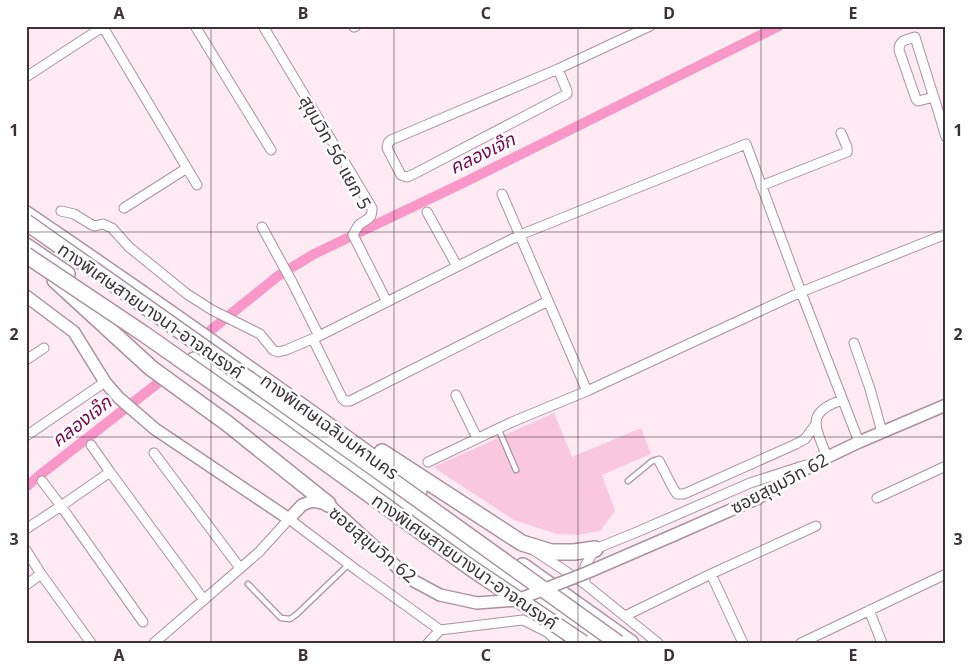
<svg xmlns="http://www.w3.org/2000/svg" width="972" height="669" font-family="'Noto Sans','Noto Sans Thai',sans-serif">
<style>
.green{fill:#f9c8df}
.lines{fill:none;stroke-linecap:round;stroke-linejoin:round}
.canal{stroke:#f897c8;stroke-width:10}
.lane-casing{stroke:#ad919e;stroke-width:7}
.street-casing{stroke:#ad919e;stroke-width:11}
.secondary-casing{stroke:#ad919e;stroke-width:14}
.highway-casing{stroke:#ad919e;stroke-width:18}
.lane{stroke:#fff;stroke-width:4.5}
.street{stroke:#fff;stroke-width:9}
.secondary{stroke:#fff;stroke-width:11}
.highway{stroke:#fff;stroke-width:15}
.secondary-bridge-casing{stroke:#ad919e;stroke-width:14;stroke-linecap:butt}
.highway-bridge-casing{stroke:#ad919e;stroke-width:18;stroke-linecap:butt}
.secondary-bridge{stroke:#fff;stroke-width:11}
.highway-bridge{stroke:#fff;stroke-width:15}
.grid{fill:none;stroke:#3d3237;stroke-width:1;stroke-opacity:0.55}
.labels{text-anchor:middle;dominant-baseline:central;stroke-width:5;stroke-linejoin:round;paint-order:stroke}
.street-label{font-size:18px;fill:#3d3237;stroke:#fff}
.water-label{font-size:19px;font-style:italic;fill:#7e0854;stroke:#fff}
.neatline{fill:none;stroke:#3d3237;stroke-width:2}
.grid-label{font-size:16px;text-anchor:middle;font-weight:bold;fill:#3d3237}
</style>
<rect width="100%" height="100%" fill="#fdeaf2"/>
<path class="green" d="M554,413L572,457L641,428L651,454L602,475L615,511L600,531L578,535L557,534L514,520L433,467Z"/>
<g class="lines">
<path class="canal" d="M211,330L278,276L314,254L465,182L779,26
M26,487L40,475L158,383"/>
<defs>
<path id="lane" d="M498,428L516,470
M628,481L651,462L655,460L659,461
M248,584L281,618L290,619L297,614L349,564"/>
<path id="street" d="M195,26L271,150
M263,26L372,208C372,220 368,218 360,224C357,227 355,231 353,235L387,302
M103,27L197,185
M354,27L356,26
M558,69L567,91V94L414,174L407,177L401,175L387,148L388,143L391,140L558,69L650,26
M26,77L104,26
M934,97L918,101L916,99L899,50C899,40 906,40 915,37C925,70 936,103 946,137
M761,186L847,152V147L841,133
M502,194L587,391
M124,208L187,168
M61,211L74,214L92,225L95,226L103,224L112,228L129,247L187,294L212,310L260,334L273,350L278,352L286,350L319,336L520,235L746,144L801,292L859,442
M427,212L457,266
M262,227L292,282L319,336
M313,339L342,398L345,401H350L548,301
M854,343L870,389L882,432
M26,360L44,348
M456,395L477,438
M26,436L105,382
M91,445L110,472
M154,453L240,568
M827,457C816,427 804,413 842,400
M659,461L673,488L677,494H684L796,444L805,439L816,424
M428,462L512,422L587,391L801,292L946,234
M42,481L61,506L110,472L204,600
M877,498L946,466
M26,529L61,506L143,622
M26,550L41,574L26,585
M535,551L585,584L658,643
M41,574L91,643
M711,574L743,643
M585,584V566L595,549L637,532L750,483L806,465
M869,610L882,643
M625,616L711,574L816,526
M154,643L259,552L289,519L358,571L440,630L523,620L547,632L559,643
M428,643L440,630
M801,643L946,574"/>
<path id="secondary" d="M26,296L74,332L105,382L119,398L155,429L289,519L302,505L312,501L328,504L399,569
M674,535L758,498L817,462L859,442L946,405"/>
<path id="highway" d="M26,214C159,304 290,397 419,491
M26,246L67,274
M55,280L151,368L228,424L328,504
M194,360L318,445L601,643
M382,452L522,543L551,552H574L595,549
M523,566L631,643"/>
</defs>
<use href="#lane" class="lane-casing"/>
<use href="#street" class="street-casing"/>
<use href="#secondary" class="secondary-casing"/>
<use href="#highway" class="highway-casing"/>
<use href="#lane" class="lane"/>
<use href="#street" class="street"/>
<use href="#secondary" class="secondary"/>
<use href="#highway" class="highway"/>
<defs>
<path id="secondary-bridge" d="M399,569L414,581L440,595L477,603L517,600L586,573L674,535"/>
<path id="highway-bridge" d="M26,222L373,467L618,643
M26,255L144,334L265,419L471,568L583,643"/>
</defs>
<use href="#secondary-bridge" class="secondary-bridge-casing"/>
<use href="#highway-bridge" class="highway-bridge-casing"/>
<use href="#secondary-bridge" class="secondary-bridge"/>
<use href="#highway-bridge" class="highway-bridge"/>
</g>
<path class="grid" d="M211,26V643M394,26V643M578,26V643M761,26V643M26,232H946M26,437H946"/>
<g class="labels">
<g class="street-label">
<text transform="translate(336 152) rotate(61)">สุขุมวิท 56 แยก 5</text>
<text transform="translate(151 310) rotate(35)">ทางพิเศษสายบางนา-อาจณรงค์</text>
<text transform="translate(330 426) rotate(36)">ทางพิเศษเฉลิมมหานคร</text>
<text transform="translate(779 483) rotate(-28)">ซอยสุขุมวิท 62</text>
<text transform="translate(373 544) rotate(40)">ซอยสุขุมวิท 62</text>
<text transform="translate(465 561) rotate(35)">ทางพิเศษสายบางนา-อาจณรงค์</text>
</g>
<g class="water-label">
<text transform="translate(482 153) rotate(-26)">คลองเจ๊ก</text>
<text transform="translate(81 421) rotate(-38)">คลองเจ๊ก</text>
</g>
</g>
<rect width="972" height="669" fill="none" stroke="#ffffff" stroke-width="55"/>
<rect x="28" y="28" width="916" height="614" class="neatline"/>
<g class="grid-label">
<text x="119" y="19">A</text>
<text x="303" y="19">B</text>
<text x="486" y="19">C</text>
<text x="669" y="19">D</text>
<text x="853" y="19">E</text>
<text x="14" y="136">1</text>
<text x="958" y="136">1</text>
<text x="14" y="340">2</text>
<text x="958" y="340">2</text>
<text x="14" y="545">3</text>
<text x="958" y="545">3</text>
<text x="119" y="661">A</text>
<text x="303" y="661">B</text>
<text x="486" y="661">C</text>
<text x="669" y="661">D</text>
<text x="853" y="661">E</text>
</g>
</svg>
